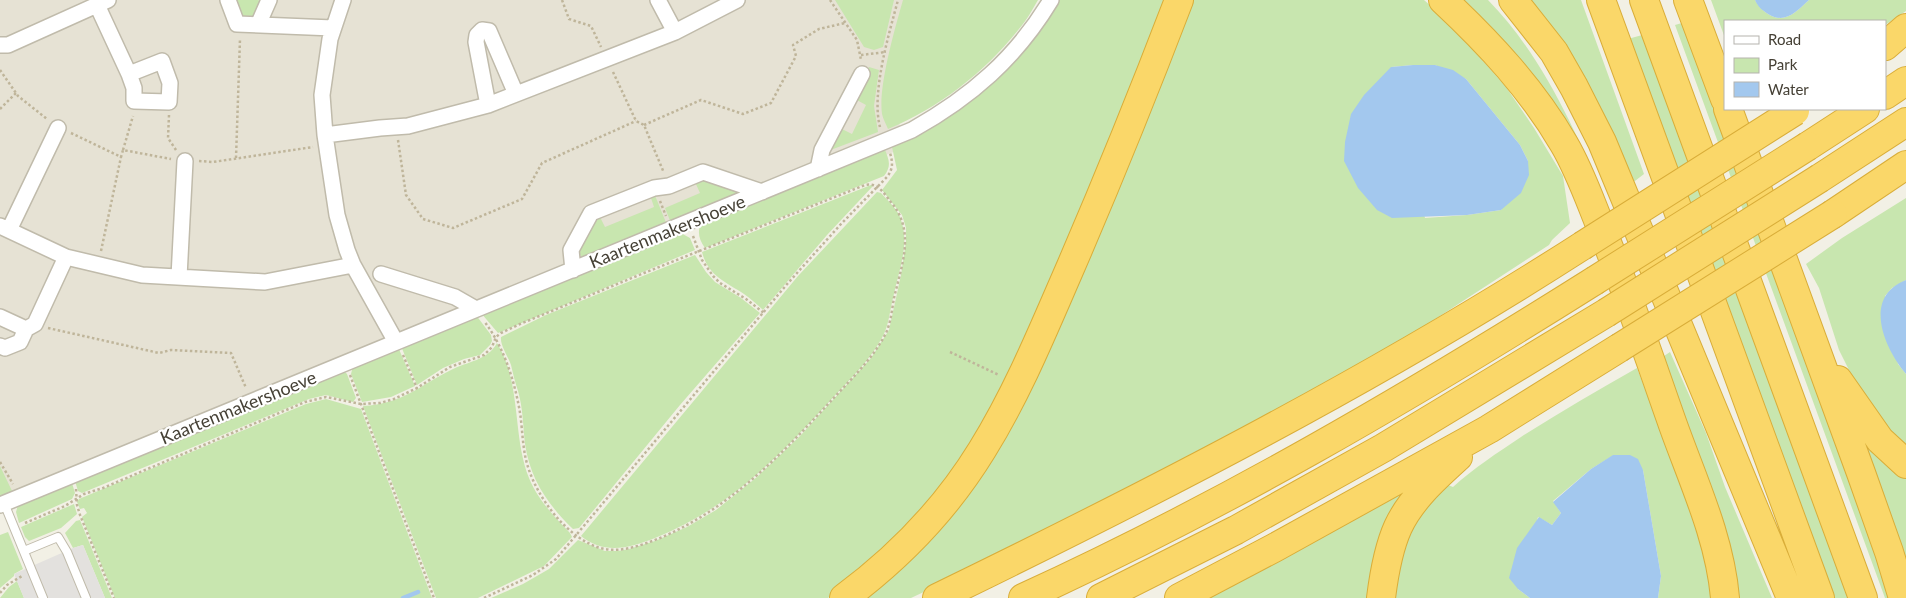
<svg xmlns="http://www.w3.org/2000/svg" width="1906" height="598" font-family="Lato,sans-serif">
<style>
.residential{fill:#e6e2d4}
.green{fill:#c8e6af;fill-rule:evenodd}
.parking{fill:#e3e1de}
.water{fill:#a3c8ee}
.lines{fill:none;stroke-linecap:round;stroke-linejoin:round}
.stream{stroke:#a3c8ee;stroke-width:4.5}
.service-casing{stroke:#c0bbab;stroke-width:10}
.minor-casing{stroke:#c0bbab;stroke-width:18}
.motorway-casing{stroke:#d9ad39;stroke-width:30}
.path{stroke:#bfb59a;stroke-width:2.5;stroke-dasharray:2.5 2.5;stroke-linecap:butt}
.service{stroke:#fff;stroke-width:8}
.minor{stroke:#fff;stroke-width:15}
.motorway{stroke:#fad769;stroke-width:28}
.motorway-bridge-casing{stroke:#d9ad39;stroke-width:30;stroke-linecap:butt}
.motorway-bridge{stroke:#fad769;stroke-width:28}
.labels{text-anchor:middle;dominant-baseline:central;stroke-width:4.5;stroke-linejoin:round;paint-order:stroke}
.street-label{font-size:18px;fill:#454035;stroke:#fff}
</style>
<rect width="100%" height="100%" fill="#f2f0e5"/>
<path class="residential" d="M0,0H915L893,110L909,146L0,500Z"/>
<path class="green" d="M233,0H258L262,2L257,18L242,17Z
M835,0H894L883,47L874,50L864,47Z
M903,0H1038C1032,10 1027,20 1019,29C985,72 939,108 888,129C886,124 883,119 882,114C878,87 895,28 903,0Z
M1060,0H1166L1062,260L1004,382L974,439L939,491L862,572L828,598H491L523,584L549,569L578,540L605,551H618L629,549L655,541L687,527L716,510L757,477L800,436L871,358L889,330L901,275L906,242V228L902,215L882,190L897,170L892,147C960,118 1023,66 1060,0Z
M1185,0H1424L1448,21L1506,87L1534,128L1563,176L1570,223L1552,240L1549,245L1360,368L1013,550L911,598H856L962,486ZM1413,65H1435L1466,79L1520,145L1528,161L1501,210L1467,215L1425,218L1391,67Z
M1453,0H1488C1543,56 1576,132 1606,203L1601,206Z
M1527,0H1581L1644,174L1631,184L1580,69L1552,30Z
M1711,0H1755C1759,7 1762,10 1768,14C1785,25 1797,11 1809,0H1906V11L1885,25V21H1725V38Z
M1689,21L1898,598H1885L1675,25Z
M1646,34L1854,598H1829L1624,40Z
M869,67L879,70L874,106L878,132L828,151L840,128L852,134L866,105L855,99Z
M884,148C889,159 892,166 884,176L705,248C699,239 697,233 701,223Z
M702,178L738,190L740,195L671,223L665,208L700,193L695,182Z
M871,185L873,186L827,235L763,310C757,304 751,299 744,294C726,282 708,276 702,252Z
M877,192L881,193C888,201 898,209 901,220C910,245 898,273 893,298C890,310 889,323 884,334C871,360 848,381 829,402C779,457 726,510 655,538C630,548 604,555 581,536L798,276Z
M654,193L667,225L582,259L578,250L594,218L600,217L605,227L654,207L650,195Z
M1906,198V280L1892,288L1885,296L1898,364L1906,374V449L1900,444L1859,390L1839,350L1819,288L1806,264L1842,238Z
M679,232L690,238L695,250L498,333L481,313Z
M695,255L706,272L715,282L741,298L760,313L680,405L579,528L573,529C548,505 530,479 525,444C523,426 523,408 518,391C515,382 513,374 511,365C508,356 500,346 501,337L546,315Z
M476,315L491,335L492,341L490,345L480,355L464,359L443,368L417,385L401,346Z
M497,343C522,384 512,435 529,478C538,500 554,516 570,533L572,537L544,566L478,598H436L363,406C402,404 419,386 451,370C468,361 487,361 497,343Z
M398,347L415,386L391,397L362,402L351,374L353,366Z
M1670,352L1706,433L1725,487L1772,598H1732L1658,360Z
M1637,368L1696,522L1707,563L1712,598H1658L1661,576L1643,470L1614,455L1591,469L1553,501L1561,513L1552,525L1538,517L1518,589L1530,598H1395C1396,576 1402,550 1411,530C1419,514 1435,498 1448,485L1453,487C1474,468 1497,453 1521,437C1559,413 1598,390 1637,368Z
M343,370L347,374L356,398L353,402L326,395L309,399L82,493L78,491L75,481Z
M326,399L361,409L432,598H115L82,517L87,513L84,508L80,509L77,502L79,499L306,404Z
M1873,445L1906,473V562L1898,535L1866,447Z
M0,466L13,493L0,498Z
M1425,477L1374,598H1208L1263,569Z
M72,483L75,493L72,499L19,523L16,512L18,505Z
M74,504L77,514L61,528L29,541L25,537L21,527Z
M80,520L112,598H105L83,545L73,548L65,533L76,521Z
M8,532L23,569L14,574V576L0,588V535Z
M17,581L24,598H0L9,587Z"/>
<path class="parking" d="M83,545L105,598H24L14,574L73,548Z"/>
<path class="water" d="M1755,0H1809C1797,11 1785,25 1768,14C1762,10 1758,7 1755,0Z
M1413,65H1435L1453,70L1466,79L1520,145L1528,161L1529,175L1521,193L1501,210L1467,215L1392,218L1377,210L1358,188L1344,161L1345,142L1351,114L1364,95L1391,67Z
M1906,280V374C1884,348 1862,297 1906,280Z
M1613,455H1630L1638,459L1643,470L1661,576L1658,598H1530L1518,589L1509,578L1517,548L1539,517L1552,525L1561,513L1553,502L1591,469Z"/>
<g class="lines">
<path class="stream" d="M403,598L418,592"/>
<defs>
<path id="service" d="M4,503L43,598
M24,551L58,537L67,552L86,598"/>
<path id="minor" d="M228,0L237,24L333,28
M343,0L330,39L322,95L325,135L337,215L347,250L353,265L396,342
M658,0L675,32
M97,5L129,74L162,61L170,83L169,102L134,101V88L129,74
M258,25L269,0
M0,45H8L108,0
M488,105L476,42L477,35L482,30L489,31L516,94
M325,135L380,128L408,126L488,105L675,32L737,0
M818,169L822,150L862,74
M0,226L66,257L142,275L265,282L353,265
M9,230L58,128
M573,270L571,250L591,213L654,188L669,186L703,172L762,192
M381,274L455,297L476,309
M179,277L185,161
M0,317L26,329
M0,346L5,348L20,342L26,329L35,324L66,257
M0,505L912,130C971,97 1016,58 1051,0"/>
<path id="motorway" d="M1443,0C1489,43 1532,89 1564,144C1580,171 1590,201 1602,230C1628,294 1650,360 1673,425C1693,481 1720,538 1725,598
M1513,0L1554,52L1574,87L1602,142L1791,598
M1601,0L1820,598
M1644,0L1863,598
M1688,0L1725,99
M1885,46L1906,28
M1885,95L1906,81
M1728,109L1861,473L1889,552L1903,598
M1808,146L1865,109
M1820,178L1906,122
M1833,214L1906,165
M1838,380L1880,440L1906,464
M844,598C898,558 947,507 982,450C1018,392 1044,328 1071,266C1109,178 1145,89 1179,0
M937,598C1157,491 1375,379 1582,246
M1023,598C1222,507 1410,397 1594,281
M1101,598L1236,530L1383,448L1606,313
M1179,598L1274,548L1489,429L1619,348
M1381,598C1384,574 1388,549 1398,527C1411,499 1436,477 1458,457"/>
</defs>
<use href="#service" class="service-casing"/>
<use href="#minor" class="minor-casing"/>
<use href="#motorway" class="motorway-casing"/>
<path class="path" d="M562,0L569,19L591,26L601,47
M830,0L857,40L861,60
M861,55L886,52
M0,70L18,96L47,119
M613,72L636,121L644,125L664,173
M0,109L16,93
M169,115L168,138L176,150
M644,125L701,100L743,114L771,103L796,56L793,45L819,29L845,23
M880,127C871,93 889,34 898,0
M71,133L121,157L123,150L171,159
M398,140L406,195L423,219L453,228L522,199L542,163L636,121
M123,150L133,116
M236,158L240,39
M199,161L213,162L313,147
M660,201L666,216
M693,236L702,260L713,276L720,283L746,299L764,313
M101,251L121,157
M48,328L159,353L171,350L231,353L246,388
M950,352L999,375
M403,355L417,388
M350,375L434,598
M0,462L13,484
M76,489L77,505L80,515L114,598
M25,523L65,506L84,494L103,488L305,402L326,397L361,404L380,403L394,399L417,388L450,367L484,355L492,347L496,337L501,333L520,324L644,273L865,185C877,182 884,193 890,201C916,230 902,264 894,298C892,309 891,322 886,333C873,359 849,381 830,402C780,456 729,509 660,538C637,547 613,556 590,544C559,529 531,488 525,455C522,439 522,422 519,407C513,376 503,346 484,321
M0,593L7,585L22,576
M484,598L533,575L556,559L788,283L841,224L887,177C893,169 893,163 890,153"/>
<use href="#service" class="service"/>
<use href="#minor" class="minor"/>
<use href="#motorway" class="motorway"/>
<defs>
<path id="motorway-bridge" d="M1582,246L1795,111
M1594,281L1808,146
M1606,313L1820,178
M1619,348L1833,214"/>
</defs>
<use href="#motorway-bridge" class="motorway-bridge-casing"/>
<use href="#motorway-bridge" class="motorway-bridge"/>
</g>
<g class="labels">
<g class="street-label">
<text transform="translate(667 231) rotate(-22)">Kaartenmakershoeve</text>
<text transform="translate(238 407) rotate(-22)">Kaartenmakershoeve</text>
</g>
</g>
<rect x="1724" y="20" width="162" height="90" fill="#ffffff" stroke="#b5b3ae"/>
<rect x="1734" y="36" width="25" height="8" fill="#ffffff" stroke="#b5b3ae"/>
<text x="1768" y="45" font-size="15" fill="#454035">Road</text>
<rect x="1734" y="58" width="25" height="15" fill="#c8e6af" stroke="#b5b3ae"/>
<text x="1768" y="70" font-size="15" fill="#454035">Park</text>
<rect x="1734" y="82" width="25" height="15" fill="#a3c8ee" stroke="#b5b3ae"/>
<text x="1768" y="95" font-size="15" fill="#454035">Water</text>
</svg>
